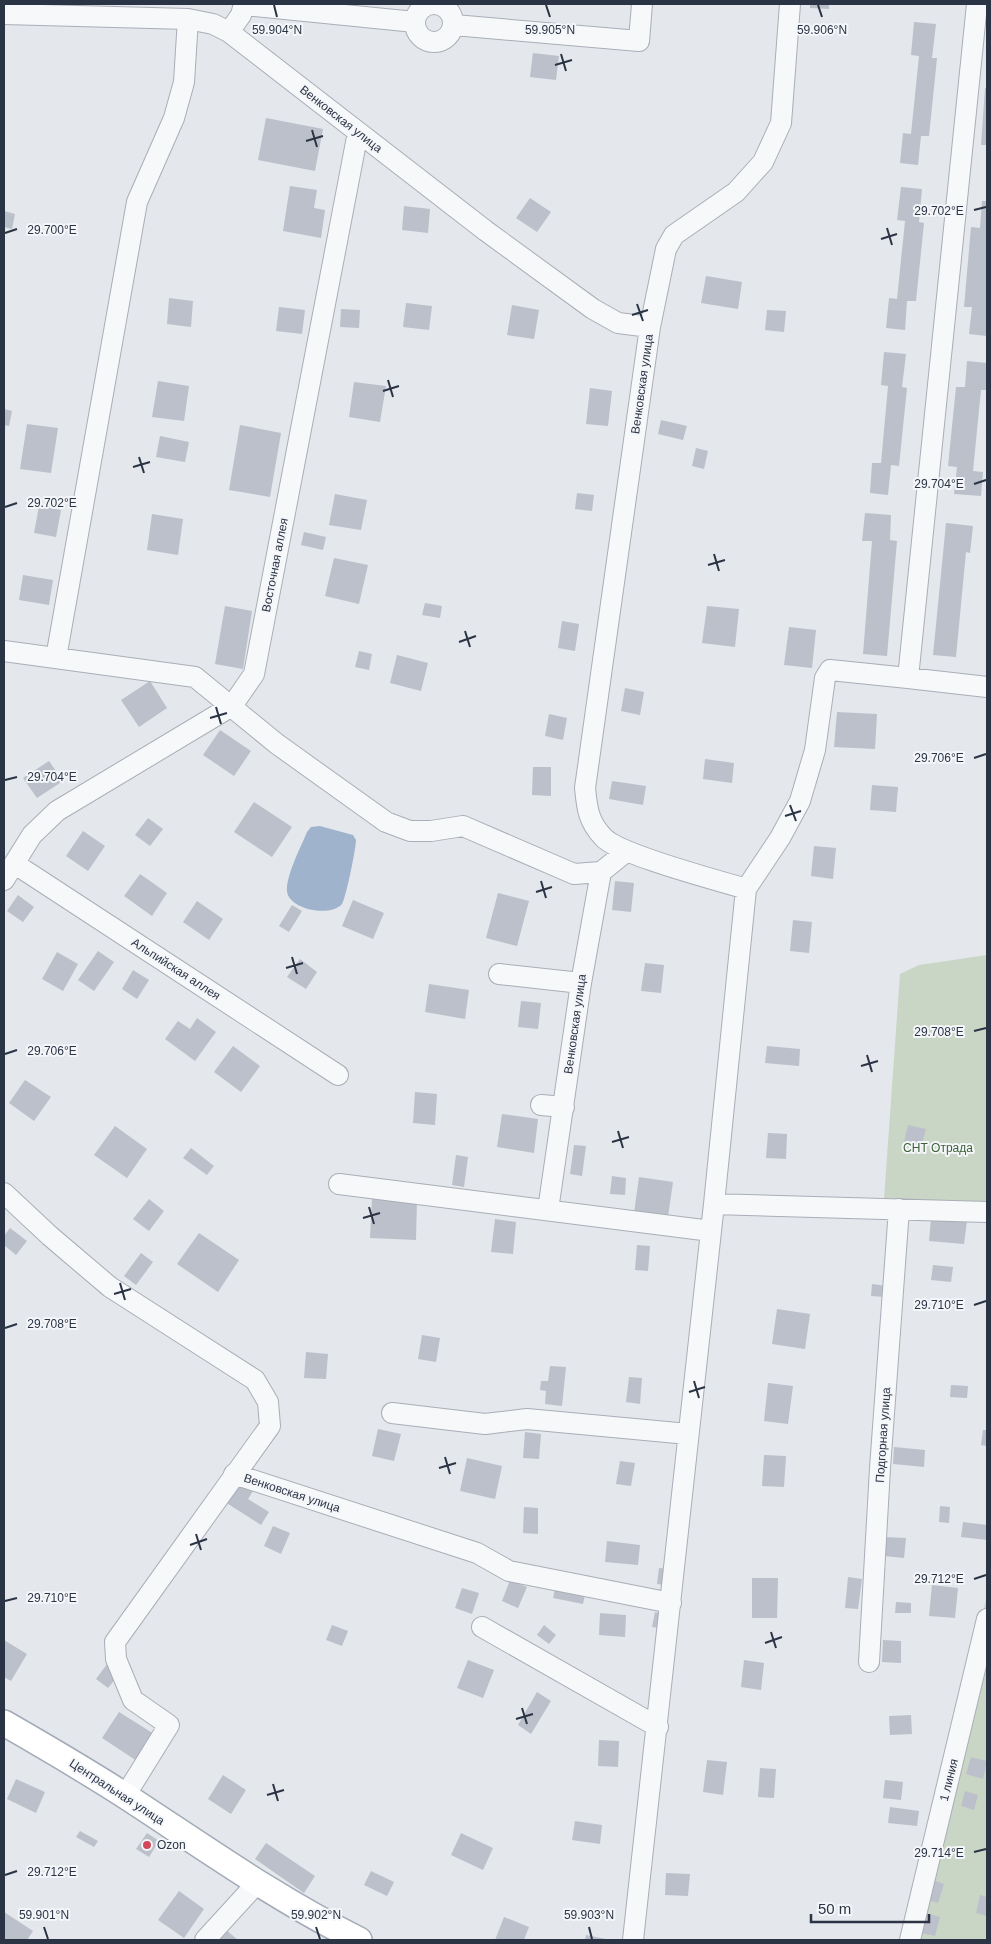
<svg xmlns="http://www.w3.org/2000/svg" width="991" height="1944" font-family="Helvetica,sans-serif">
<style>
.green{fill:#c9d6c5}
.water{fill:#9fb4cc}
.building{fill:#bbc0ca}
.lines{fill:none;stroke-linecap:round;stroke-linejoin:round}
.minor-casing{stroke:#a9aeb7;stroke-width:22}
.major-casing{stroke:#a3abb8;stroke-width:28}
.minor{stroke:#f7f8fa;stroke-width:20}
.major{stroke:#fff;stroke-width:25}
.ticks{fill:none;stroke:#2b3445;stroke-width:2}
.poi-dot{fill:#d1495b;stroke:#f4f6f9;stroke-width:2}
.labels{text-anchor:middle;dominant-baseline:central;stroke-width:4;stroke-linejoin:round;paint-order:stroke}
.street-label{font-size:12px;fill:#2b3445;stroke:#f4f6f9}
.park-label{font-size:12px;fill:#3f6138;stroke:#f4f6f9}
.poi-label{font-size:12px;fill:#2b3445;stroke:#f4f6f9;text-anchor:start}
.ticks-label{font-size:12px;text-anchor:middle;fill:#2b3445;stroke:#f4f6f9;stroke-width:4;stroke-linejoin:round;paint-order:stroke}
</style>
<rect width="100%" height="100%" fill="#e4e7ec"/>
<path class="green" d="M987,955V1210L884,1199L900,974L919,965Z
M987,1596V1940H902Z"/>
<path class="water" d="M320,826L353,835L356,840C356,848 346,898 342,904C330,918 288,909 287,891C286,875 301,847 307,832L311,827Z"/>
<path class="building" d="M810,4H829V9L810,8Z
M914,22L936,24L932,58H937L929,136H921L918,165L900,163L903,133L911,134L919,56L911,55Z
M533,53L559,56L556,80L530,77Z
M985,88H987V145H981Z
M266,118L323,129L315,171L258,160Z
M290,186L317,190L314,208L325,210L321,238L283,231Z
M901,187L922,189L919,222L924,223L916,301H907L905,330L886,328L889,298L897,299L905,221L897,220Z
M530,198L551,212L537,232L516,218Z
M982,201H987V336L969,334L972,307H964L971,227L980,228Z
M404,206L430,209L428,233L402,230Z
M4,211L15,214L12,229L4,227Z
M706,276L742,282L738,309L701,303Z
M169,298L193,301L191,327L167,324Z
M406,303L432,306L429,330L403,327Z
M512,305L539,310L534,339L507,335Z
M279,307L305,310L302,334L276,331Z
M341,309L360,310L359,328L340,327Z
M767,310L786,311L784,332L765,330Z
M884,352L906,354L902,387L907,388L899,466L891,465L888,495L870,493L872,463H881L888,386L881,385Z
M967,361L987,363V390H981L973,471L983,472L981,496L954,494L957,467L948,466L956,387H965Z
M158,381L189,386L184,421L152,417Z
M354,382L386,386L380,422L349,417Z
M590,388L612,391L608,426L586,424Z
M4,409L12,411L9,426L4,425Z
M661,420L687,426L683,440L658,434Z
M27,424L58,428L51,473L20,469Z
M240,425L281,433L270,497L229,490Z
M160,436L189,442L185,462L156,457Z
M696,448L708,451L704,469L692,466Z
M577,493L594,495L592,511L575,509Z
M335,494L367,500L361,530L329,525Z
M39,506L61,510L56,537L34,533Z
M865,513L891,515L890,540L897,541L887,656L863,654L872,541H862Z
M152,514L183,519L178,555L147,550Z
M946,523L973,526L970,553L966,552L956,657L933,655Z
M304,532L326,537L323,550L301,545Z
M334,558L368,565L359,604L325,596Z
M23,575L53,580L49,605L19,600Z
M425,603L442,606L440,618L422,615Z
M225,606L252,611L243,669L215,664Z
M707,606L739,609L735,647L702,643Z
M562,621L579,624L575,651L558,648Z
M789,627L816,630L812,668L784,665Z
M359,651L372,654L369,670L355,667Z
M397,655L428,663L421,691L390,683Z
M150,681L167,708L139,727L121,700Z
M625,688L644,692L640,715L621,711Z
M837,712L877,714L875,749L834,747Z
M549,714L567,718L563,740L545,736Z
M220,730L251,751L234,776L203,755Z
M705,759L734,763L732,783L703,779Z
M49,761L63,781L37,798L23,778Z
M533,767H551V796L532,795Z
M612,781L646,786L643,805L609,799Z
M872,785L898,787L896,812L870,810Z
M254,802L292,827L272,857L234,832Z
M148,818L163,829L150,846L135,835Z
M83,831L105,846L88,871L66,856Z
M814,846L836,848L833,879L811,876Z
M140,874L167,893L152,916L124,896Z
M615,881L634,883L631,912L612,910Z
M498,893L529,901L517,946L486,938Z
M18,895L34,907L23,922L7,911Z
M353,900L384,913L373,939L342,926Z
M197,901L223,919L209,940L183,922Z
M292,905L302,911L289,932L279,926Z
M793,920L812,922L809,953L790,951Z
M98,951L114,962L94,991L78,980Z
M57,952L78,964L63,991L42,979Z
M300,959L317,972L306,989L287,977Z
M645,963L664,965L661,993L641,991Z
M133,970L149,980L137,999L122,989Z
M429,984L469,990L465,1019L425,1012Z
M521,1001L541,1003L538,1029L518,1027Z
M197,1018L216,1032L195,1061L165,1039L178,1021L190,1029Z
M233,1046L260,1066L241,1092L214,1072Z
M767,1046L800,1049L799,1066L765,1063Z
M25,1080L51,1097L34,1121L9,1103Z
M415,1092L437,1094L435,1125L413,1123Z
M502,1114L538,1119L534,1153L497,1147Z
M908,1125L926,1129L921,1147L904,1142Z
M115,1126L147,1149L127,1178L94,1155Z
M768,1133L787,1134L786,1159L766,1158Z
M574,1145L586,1146L582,1176L570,1174Z
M191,1148L214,1166L207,1175L183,1158Z
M456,1155L468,1157L464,1187L452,1185Z
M612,1176L626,1178L625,1195L610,1194Z
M639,1177L673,1182L668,1217L634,1213Z
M372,1198L417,1199L416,1240L370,1238Z
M149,1199L164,1211L149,1231L133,1219Z
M931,1218L967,1221L964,1244L929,1241Z
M495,1219L516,1222L513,1254L491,1252Z
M10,1228L27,1241L16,1255L4,1245V1236Z
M199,1233L239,1260L218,1292L177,1264Z
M637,1245L650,1246L648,1271L635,1270Z
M141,1253L153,1262L136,1285L124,1276Z
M933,1265L953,1267L951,1282L931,1280Z
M872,1284L887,1286L885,1297L871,1296Z
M777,1309L810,1314L805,1349L772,1344Z
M422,1335L440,1338L436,1362L418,1359Z
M306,1352L328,1354L326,1379L304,1378Z
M550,1366L566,1367L562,1406L545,1404L546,1391L540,1390L541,1381H548Z
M629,1377L642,1378L640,1404L626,1402Z
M768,1383L793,1386L788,1424L764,1421Z
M951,1385L968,1386L967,1398L950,1397Z
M378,1429L401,1434L394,1461L372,1456Z
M983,1430H987V1446L981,1445Z
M525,1432L541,1434L539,1459L523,1458Z
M894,1447L925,1450L924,1467L893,1464Z
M764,1455L786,1456L784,1487L762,1486Z
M467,1458L502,1466L495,1499L460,1491Z
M620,1461L635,1463L631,1486L616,1484Z
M241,1479L255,1488L248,1499L269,1512L261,1525L225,1502Z
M940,1506L950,1507L949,1523L939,1522Z
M524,1507L538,1508V1534L523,1533Z
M963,1522L987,1525V1540L961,1537Z
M273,1526L290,1533L281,1554L264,1546Z
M886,1537L906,1538L904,1558L884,1556Z
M607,1541L640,1545L638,1565L605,1562Z
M659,1568L668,1569L666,1585L657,1584Z
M848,1577L862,1579L858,1609L845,1608Z
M752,1578H778L777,1618H752Z
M510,1580L527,1587L518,1608L502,1601Z
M556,1584L586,1590L583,1604L553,1598Z
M932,1585L958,1588L955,1618L929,1616Z
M462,1588L479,1593L472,1614L455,1608Z
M896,1602L911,1603V1613H895Z
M655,1612L663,1614L661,1628L652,1627Z
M600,1613L626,1615L625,1637L599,1635Z
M332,1625L348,1631L342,1646L326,1640Z
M544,1625L556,1635L549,1644L537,1635Z
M4,1640L27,1654L11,1681L4,1677Z
M883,1640L901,1641V1663L882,1662Z
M468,1660L494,1670L483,1698L457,1688Z
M744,1660L764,1663L761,1690L741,1687Z
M107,1664L120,1673L108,1688L96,1679Z
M537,1692L551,1701L531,1734L518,1725Z
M119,1712L154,1734L137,1761L102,1738Z
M911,1715L912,1734L890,1735L889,1716Z
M599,1740L619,1741L618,1767L598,1766Z
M971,1757L987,1761L983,1779L966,1774Z
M707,1760L727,1762L723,1795L703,1792Z
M760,1768L776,1769L774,1798L758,1797Z
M223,1775L246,1790L231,1814L208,1799Z
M16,1779L45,1792L36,1813L7,1799Z
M885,1780L903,1782L901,1800L883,1798Z
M965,1791L978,1795L974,1810L961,1806Z
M890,1807L919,1811L917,1826L888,1823Z
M575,1821L602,1825L600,1844L572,1840Z
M80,1831L98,1841L94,1847L76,1837Z
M147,1833L159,1841L149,1857L136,1849Z
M461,1833L493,1848L483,1870L451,1855Z
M266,1843L315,1876L304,1893L255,1859Z
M371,1871L394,1882L387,1896L364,1885Z
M666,1873L690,1874L688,1896L665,1895Z
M933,1880L944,1884L938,1903L927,1900Z
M179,1891L204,1909L184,1938L158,1920Z
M980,1895L987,1897V1916L976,1913Z
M4,1912L33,1931L27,1940H4Z
M925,1913L940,1917L935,1936L921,1933Z
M504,1917L529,1927L524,1940H495Z
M225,1929L238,1940H215Z
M586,1935L606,1939V1940H585Z"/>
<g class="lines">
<defs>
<path id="minor" d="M415 23a19 19 0 1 1 38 0a19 19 0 1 1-38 0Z
M244,4L241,15L229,32L486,231L593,309L618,323L650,327L585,788C587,808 588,821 603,837C619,855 717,880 746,889
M244,5L415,22
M4,14L188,19L213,24L229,32
M454,25L639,41L642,4
M650,327L666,249L674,235L736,192L763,162L781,123L790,4
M4,651L195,677L277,744L386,822L410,831H431L463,826L574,874L601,872
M56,658L137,202L174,118L184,82L188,19
M908,678L987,687
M15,864L338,1075
M4,880L32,835L57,811L232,706L254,674L358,132
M499,974L581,983
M541,1105L564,1107
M339,1184L711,1231
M4,1193L50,1236L110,1287L255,1380L268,1402L270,1426L115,1642L116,1659L133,1700L169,1725L125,1796
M714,1204L987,1212
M548,1210L581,983L601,872L627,851
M392,1413L485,1424L527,1419L688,1434
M234,1474L477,1553L509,1571L671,1603
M482,1627L658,1727
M869,1662L880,1468L899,1209
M205,1940L258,1882
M633,1940L714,1204L746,889L780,838L800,801L815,750L825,678L830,670L908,678L977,4
M910,1940L987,1619"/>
<path id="major" d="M4,1723C44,1746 85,1770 124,1795C201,1845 276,1899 359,1940"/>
</defs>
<use href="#minor" class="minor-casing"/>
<use href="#major" class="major-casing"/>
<use href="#minor" class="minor"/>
<use href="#major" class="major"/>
</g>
<path class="ticks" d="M274,5L277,17M546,5L550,17M818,5L822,17M561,54L566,71M555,65L572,60M312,130L317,147M306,141L323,136M974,210L986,207M887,228L892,245M5,233L17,229M881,239L897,234M637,304L643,321M632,315L648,310M388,380L393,397M383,391L399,386M139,457L144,473M133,467L150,462M974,484L986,480M5,507L17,503M714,554L719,571M708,565L725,560M465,631L470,647M459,642L476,636M216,707L221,724M210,718L227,713M974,758L986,754M5,780L17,777M790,805L796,821M785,816L801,811M541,881L546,898M536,892L552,887M292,957L297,974M286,968L303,963M974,1031L986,1028M5,1054L17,1050M867,1055L872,1072M861,1066L878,1061M618,1131L623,1148M612,1142L629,1137M369,1207L374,1224M363,1218L380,1213M120,1283L125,1300M114,1294L131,1289M974,1305L986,1301M5,1328L17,1324M694,1381L699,1398M689,1392L705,1387M445,1457L450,1474M439,1468L456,1463M196,1534L201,1550M190,1545L207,1539M974,1579L986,1575M5,1601L17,1598M771,1632L776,1648M765,1643L782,1637M522,1708L527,1724M516,1719L533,1714M273,1784L278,1801M267,1795L284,1790M974,1852L986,1849M5,1875L17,1871M44,1927L48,1939M316,1927L320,1939M589,1927L592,1939"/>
<circle class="poi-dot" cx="147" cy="1845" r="5"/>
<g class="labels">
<g class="street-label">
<text transform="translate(341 119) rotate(38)">Венковская улица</text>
<text transform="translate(642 384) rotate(-82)">Венковская улица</text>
<text transform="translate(275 565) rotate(-79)">Восточная аллея</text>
<text transform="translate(176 969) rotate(33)">Альпийская аллея</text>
<text transform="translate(575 1024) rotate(-82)">Венковская улица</text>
<text transform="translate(883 1435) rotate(-86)">Подгорная улица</text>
<text transform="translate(292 1493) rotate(18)">Венковская улица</text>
<text transform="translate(949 1780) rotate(-76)">1 линия</text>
<text transform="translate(117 1792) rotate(33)">Центральная улица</text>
</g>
<g class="park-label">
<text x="938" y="1148">СНТ Отрада</text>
</g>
<g class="poi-label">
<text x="157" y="1845">Ozon</text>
</g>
</g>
<g class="ticks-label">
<text x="277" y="34">59.904°N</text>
<text x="550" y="34">59.905°N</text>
<text x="822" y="34">59.906°N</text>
<text x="939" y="215">29.702°E</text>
<text x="52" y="234">29.700°E</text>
<text x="939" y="488">29.704°E</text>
<text x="52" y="507">29.702°E</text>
<text x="939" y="762">29.706°E</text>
<text x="52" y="781">29.704°E</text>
<text x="939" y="1036">29.708°E</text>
<text x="52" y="1055">29.706°E</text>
<text x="939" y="1309">29.710°E</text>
<text x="52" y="1328">29.708°E</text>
<text x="939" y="1583">29.712°E</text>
<text x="52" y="1602">29.710°E</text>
<text x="939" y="1857">29.714°E</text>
<text x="52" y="1876">29.712°E</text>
<text x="44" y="1919">59.901°N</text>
<text x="316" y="1919">59.902°N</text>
<text x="589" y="1919">59.903°N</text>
</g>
<rect width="991" height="1944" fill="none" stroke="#2b3445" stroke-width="10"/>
<path d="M811 1914v8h118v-8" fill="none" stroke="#2b3445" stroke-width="2.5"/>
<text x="818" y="1914" font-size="15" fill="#2b3445" stroke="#f4f6f9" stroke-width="4" paint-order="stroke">50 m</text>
</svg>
